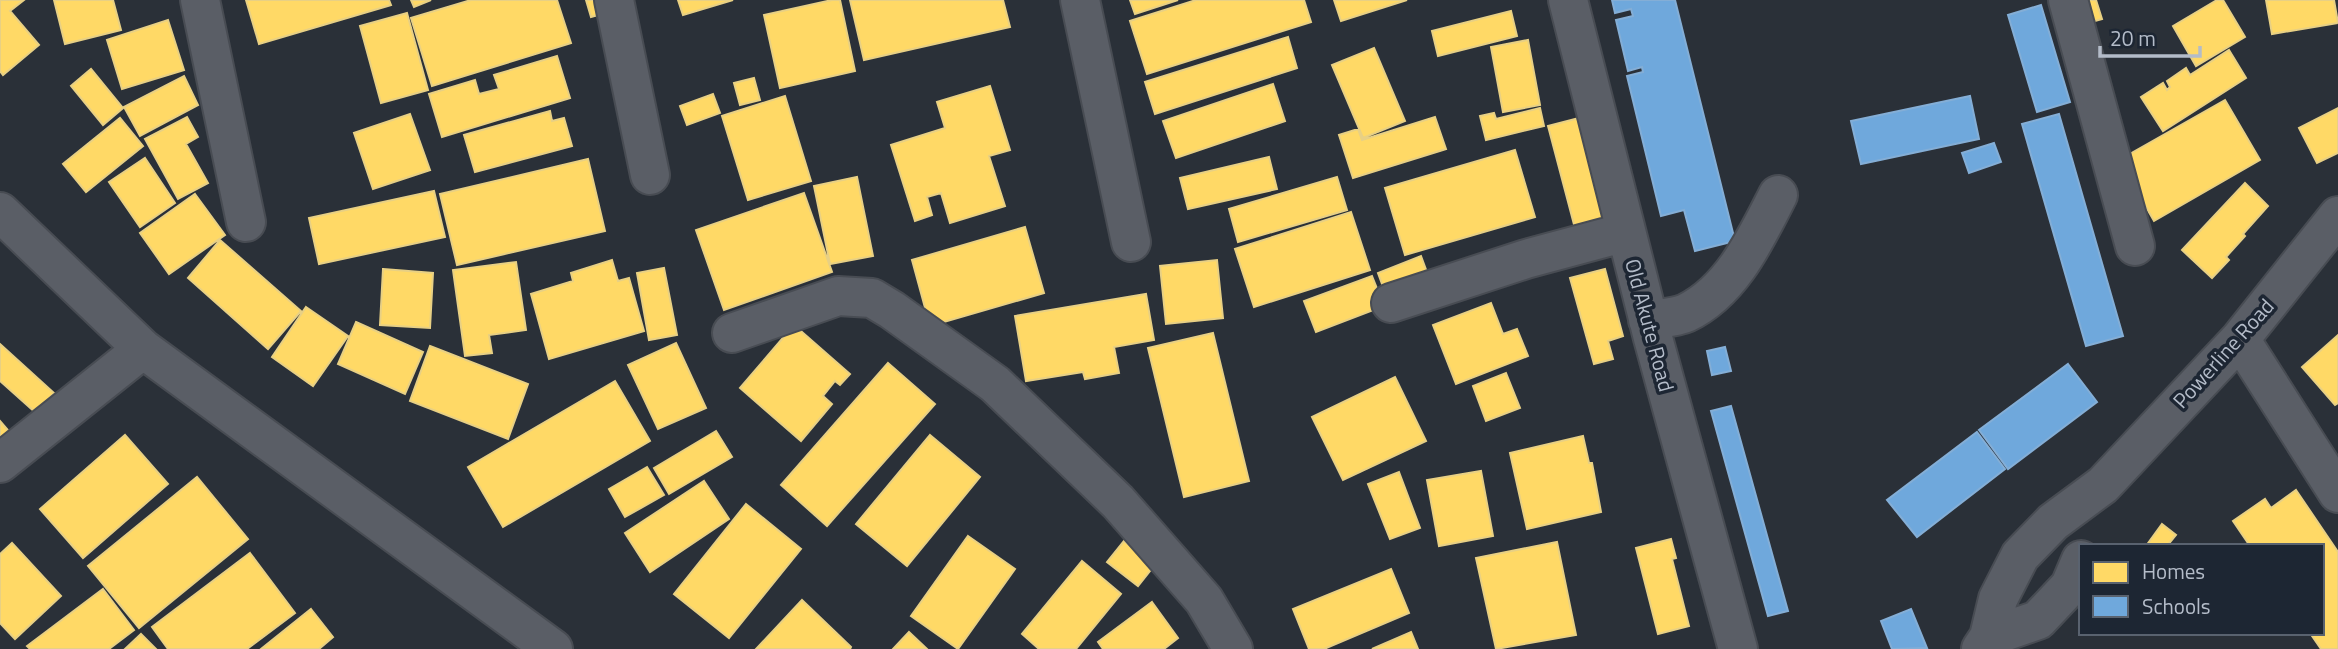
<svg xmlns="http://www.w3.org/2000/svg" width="2338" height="649" font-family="'Titillium Web',sans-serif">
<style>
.homes{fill:#ffd966;stroke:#e8d084;stroke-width:2}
.schools{fill:#6fa8dc;stroke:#84aed6;stroke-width:2}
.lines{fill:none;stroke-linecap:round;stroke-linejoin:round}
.minor-casing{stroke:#484c53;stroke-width:42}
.minor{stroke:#5a5e66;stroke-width:38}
.labels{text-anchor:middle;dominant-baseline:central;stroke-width:7;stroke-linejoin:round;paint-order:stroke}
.street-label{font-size:21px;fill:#b4bcc9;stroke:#1d2633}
</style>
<rect width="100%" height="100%" fill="#2a3038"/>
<path class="homes" d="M0,0H24L10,11L39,45L3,75L0,71Z
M54,0H113L121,30L65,44Z
M246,0H389L391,5L259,44Z
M411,0H431L414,7Z
M471,0H557L571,43L432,86L411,18Z
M586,0H606L609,12L591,17Z
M678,0H733L683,15Z
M832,0H840L855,71L780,88L764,15Z
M850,0H1003L1010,27L864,60Z
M1130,0H1178L1135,14Z
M1196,0H1304L1311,22L1147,74L1130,21Z
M1334,0H1407L1341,21Z
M2077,0H2096L2102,19L2084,24Z
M2217,0H2223L2245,37L2196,66L2173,26Z
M2266,0H2334L2338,23L2272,34Z
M1511,11L1517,36L1438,56L1432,31Z
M407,13L428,90L381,103L360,26Z
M168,20L184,70L122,89L107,40Z
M1288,37L1297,68L1155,114L1145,82Z
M1528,40L1540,105L1503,112L1491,47Z
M1374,48L1405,121L1363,138L1332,65Z
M2229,50L2246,78L2163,131L2141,97L2163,83L2167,90L2170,87L2167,81L2186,68L2190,75Z
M557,56L570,98L442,137L429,94L475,80L479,94L499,89L494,75Z
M91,69L123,108L103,125L71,86Z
M184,76L198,105L140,136L124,107Z
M754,78L760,100L740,105L734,83Z
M1273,84L1285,121L1176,158L1163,121Z
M990,86L1010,150L989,156L1005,206L950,223L941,193L927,197L932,215L915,221L891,145L945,128L937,102Z
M713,94L720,113L687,125L680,106Z
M785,96L811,181L748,200L722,116Z
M2225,100L2260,160L2154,221L2119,160Z
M1540,108L1544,126L1486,140L1480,116L1494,113L1496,119Z
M2338,108V153L2317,163L2299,128Z
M550,111L552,121L564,118L572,146L475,172L464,135Z
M410,114L430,170L373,189L354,133Z
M187,117L198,137L186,144L208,183L178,199L145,139Z
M1435,117L1446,149L1353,178L1339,135L1358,129L1362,140Z
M120,118L143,146L86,192L63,164Z
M1579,118L1607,224L1576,232L1548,126Z
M1515,150L1535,217L1405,255L1385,188Z
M1269,157L1277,189L1188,209L1180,178Z
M145,158L175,203L140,227L109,182Z
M588,159L605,231L457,265L440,194Z
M857,177L873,256L830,264L814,186Z
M1337,177L1347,210L1238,242L1229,209Z
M2245,183L2268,206L2243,234L2245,236L2226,257L2229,260L2212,278L2182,250Z
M434,191L445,237L319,264L309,218Z
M804,193L832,272L724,310L696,230Z
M195,194L225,235L169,274L140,233Z
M1351,212L1370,270L1254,307L1235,249Z
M1025,227L1044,293L930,326L912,260Z
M220,240L301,311L268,349L188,278Z
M1421,256L1432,286L1389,303L1378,273Z
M612,260L618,281L629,278L644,331L549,359L531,294L573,281L571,273Z
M1217,260L1223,318L1166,324L1160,266Z
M516,262L526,330L489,335L492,353L465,356L453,270Z
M664,268L677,335L649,340L637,273Z
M383,269L433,273L430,328L380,325Z
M1605,269L1623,336L1608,341L1613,359L1594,364L1570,278Z
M1372,276L1384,306L1316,332L1304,301Z
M1146,294L1154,340L1114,347L1119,373L1085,379L1083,372L1026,381L1015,316Z
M1491,303L1503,334L1517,329L1528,356L1456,384L1433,325Z
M306,307L348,336L313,386L272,357Z
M356,322L423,352L405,394L338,364Z
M794,325L850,374L840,385L835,381L823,396L832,404L801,441L740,388Z
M1213,333L1249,481L1184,497L1148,348Z
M2338,335V403L2335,405L2302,367Z
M676,343L706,408L658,429L628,365Z
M0,344L54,393L36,413L0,381Z
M430,346L528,384L508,439L410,401Z
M888,363L935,404L827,526L781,485Z
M1506,373L1520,408L1486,421L1473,386Z
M1395,377L1426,441L1343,480L1312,417Z
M615,381L650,441L503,527L468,467Z
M0,421L12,435L0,445Z
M716,431L732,457L669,494L654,468Z
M125,435L168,484L83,558L40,509Z
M930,435L980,477L907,566L856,524Z
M1583,436L1589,463H1592L1601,512L1527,529L1510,453Z
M647,467L664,495L625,517L609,489Z
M1481,471L1493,536L1439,546L1427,480Z
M1399,472L1420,528L1390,539L1368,484Z
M197,477L248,539L139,628L88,566Z
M704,481L729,519L650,572L625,533Z
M2296,490L2338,552V649H2321L2310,633H2322V546H2250L2233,521L2265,499L2271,508Z
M746,504L801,549L729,638L674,594Z
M2162,524L2176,535L2167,546H2146Z
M968,536L1015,569L958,649L911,616Z
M1671,539L1676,558L1672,559L1689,626L1658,634L1636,548Z
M1124,541L1154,566L1138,586L1107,562Z
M1557,542L1576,635L1496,649L1476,558Z
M12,543L61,596L15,639L0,623V554Z
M250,553L295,613L247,649H168L152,627Z
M1082,561L1121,594L1076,649H1039L1022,634Z
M1391,569L1409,613L1324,649H1309L1293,609Z
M103,589L134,630L109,649H30L27,646Z
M802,600L851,647L850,649H756Z
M1152,602L1178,638L1164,649H1103L1098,642Z
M311,609L333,637L319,649H261Z
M909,632L927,649H893Z
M1411,632L1418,649H1372Z
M141,634L156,649H125Z"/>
<path class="schools" d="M1612,0H1675L1735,241L1695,251L1684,210L1661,216L1627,76L1643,72L1642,67L1628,71L1616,20L1633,16L1631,9L1615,13Z
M2041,5L2070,102L2037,112L2008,15Z
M1970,96L1979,139L1861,164L1851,121Z
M2059,114L2123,336L2086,346L2022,124Z
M1994,143L2001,162L1969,173L1962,153Z
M1725,347L1731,371L1712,375L1707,351Z
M2068,364L2097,402L2008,469L1979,430Z
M1731,406L1788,611L1768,616L1711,411Z
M1977,432L2005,469L1917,537L1887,500Z
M1911,609L1927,648L1892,649L1881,621Z"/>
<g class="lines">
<defs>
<path id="minor" d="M200,0L246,222
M614,0L650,175
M1080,0L1131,242
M1568,0L1653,338L1738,649
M2068,0L2135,246
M0,212L143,349L553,649
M1391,303L1526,259L1626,232
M1648,320C1660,318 1675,318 1686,313C1732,291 1756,238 1778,195
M732,333L838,296L872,298L892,310L995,384L1118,502L1204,600L1233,649
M2240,339L2338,493
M0,463L143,349
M1989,637L2038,620L2070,586L2081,560
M1981,649L1989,637L1998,599L2020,556L2053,522L2103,485L2240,339L2338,216"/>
</defs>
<use href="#minor" class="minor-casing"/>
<use href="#minor" class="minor"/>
</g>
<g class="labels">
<g class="street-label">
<text transform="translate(1650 325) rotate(75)">Old Akute Road</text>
<text transform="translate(2223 353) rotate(-48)">Powerline Road</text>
</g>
</g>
<rect x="2079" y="544" width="245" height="91" fill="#1d2633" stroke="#59626f" stroke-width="2"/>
<rect x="2093" y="562" width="35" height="21" fill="#ffd966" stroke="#59626f" stroke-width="2"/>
<text x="2142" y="579" font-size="21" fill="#b4bcc9">Homes</text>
<rect x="2093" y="596" width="35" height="21" fill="#6fa8dc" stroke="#59626f" stroke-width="2"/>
<text x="2142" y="614" font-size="21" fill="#b4bcc9">Schools</text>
<path d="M2100 46v10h100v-10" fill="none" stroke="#b4bcc9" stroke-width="3.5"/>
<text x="2110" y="46" font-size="21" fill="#b4bcc9" stroke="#1d2633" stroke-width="5" paint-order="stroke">20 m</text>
</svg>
